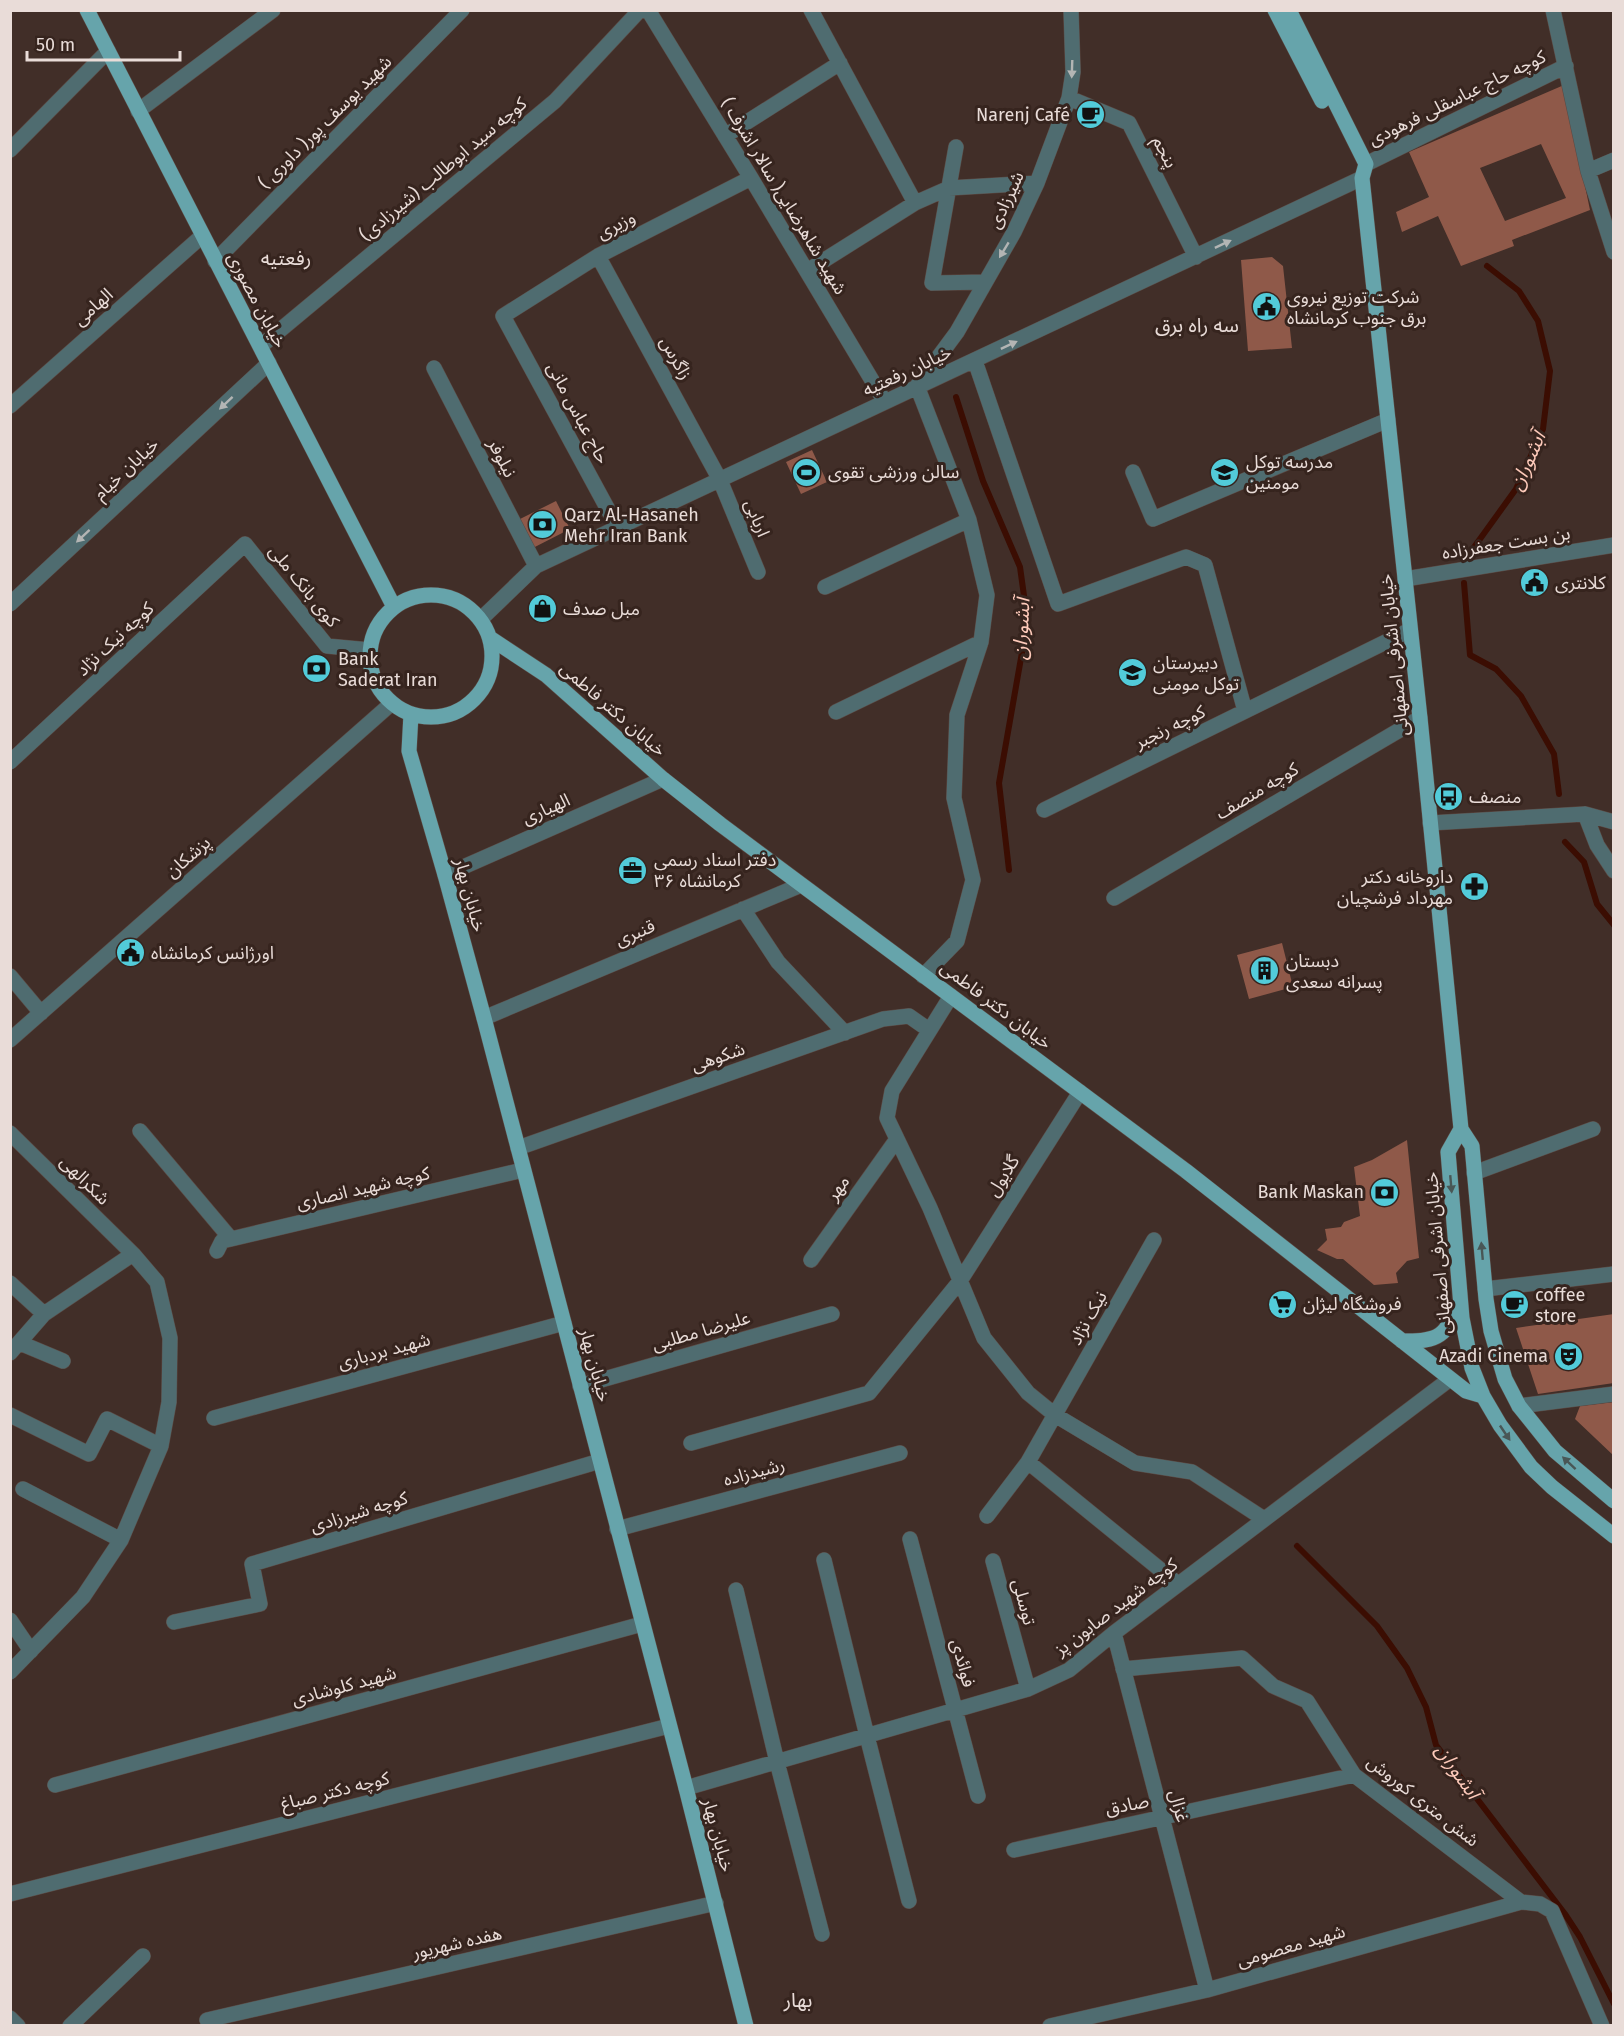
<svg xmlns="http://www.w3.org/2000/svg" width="1624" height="2036" font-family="'Fira Sans','Noto Sans Arabic',sans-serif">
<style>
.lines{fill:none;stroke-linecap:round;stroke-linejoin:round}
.stream{stroke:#3b0d02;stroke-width:6}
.building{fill:#8f5949;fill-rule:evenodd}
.minor-casing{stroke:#5c4a44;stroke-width:16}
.major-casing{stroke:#5c4a44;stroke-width:16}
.minor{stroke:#4f6c70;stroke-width:15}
.major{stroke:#66a4ab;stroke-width:15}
.oneway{fill:#b3b5b4}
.oneway2{fill:#495756}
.labels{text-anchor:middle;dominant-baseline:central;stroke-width:6;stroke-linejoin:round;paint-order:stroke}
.street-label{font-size:18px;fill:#e9dcd8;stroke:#36241e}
.poi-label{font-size:18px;fill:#e9dcd8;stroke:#36241e;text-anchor:start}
.neighbourhood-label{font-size:20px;fill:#e9dcd8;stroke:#36241e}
.water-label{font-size:20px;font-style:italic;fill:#fecaba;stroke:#36241e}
</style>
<rect width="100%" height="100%" fill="#412e28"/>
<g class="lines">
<path class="stream" d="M956,397L983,481L1020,567L1025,603L1024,641L999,783L1009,870
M1467,557L1516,489L1543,429L1550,371L1538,321L1519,291L1487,266
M1464,583L1470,655L1496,669L1521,696L1554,754L1559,794
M1565,842L1584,862L1597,904L1614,925
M1297,1546L1377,1626L1407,1668L1426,1707L1436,1745L1565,1914L1580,1937L1614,2004"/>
</g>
<path class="building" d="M1564,85L1590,210L1512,240L1514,246L1461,266L1438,216L1402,232L1396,212L1429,197L1409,152ZM1541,144L1566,198L1505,221L1480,168Z
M1272,257L1283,266L1292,348L1248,351L1241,260Z
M812,450L827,482L801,494L786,462Z
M556,501L570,529L529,550L516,521Z
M1282,943L1293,987L1249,999L1237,955Z
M1407,1140L1419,1258L1407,1261L1396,1273L1398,1283L1374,1285L1343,1259H1337L1317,1250L1327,1240L1325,1229L1341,1227L1344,1222L1360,1216L1354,1167L1372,1160Z
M1614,1314V1383L1538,1394L1516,1328Z
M1614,1402V1456L1575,1419L1580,1406Z"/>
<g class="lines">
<defs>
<path id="minor" d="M648,10L751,178L885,402
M811,10L915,203
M1553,10L1588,171L1614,252
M1069,98L1129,123L1196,257
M138,111L273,10
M725,136L840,63
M956,147L932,283L985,282
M10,150L108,51
M1366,164L1566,66
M1588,171L1614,160
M598,256L720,480L758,572
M215,261L462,10
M807,271L915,203L949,188L1037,183
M261,346L555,101L640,10
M975,361L1058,604L1186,557L1205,565L1245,711
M434,368L536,566
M917,386L957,332L1014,232L1037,183L1069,98L1073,72L1071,10
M10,406L202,236
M1133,472L1153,519L1388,420
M618,528L503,316L598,256L751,178
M1405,579L1614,545
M825,587L969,520
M10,604L269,363
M481,619L536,566L1362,178
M836,712L981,642L987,595L969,520L917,386
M10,762L245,544L327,646L370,650
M1044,810L1410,630
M1585,814L1597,845L1614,871
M1430,823L1585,814L1614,822
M445,875L663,779
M1114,898L1420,718
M743,909L778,962L845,1033
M10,976L41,1013
M923,976L957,941L973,880L954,798L957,715L981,642
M951,996L892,1091L887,1118L930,1208L984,1338L1028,1393L1055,1415L1135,1463L1192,1472L1264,1519
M484,1018L801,885
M10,1040L392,703
M140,1131L231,1239
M10,1133L133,1254L157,1282L170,1338L169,1402L161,1446L121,1540L83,1597L10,1672
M518,1148L883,1019L909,1016L929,1030
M1474,1173L1593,1129
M217,1251L222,1241L231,1239L523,1170
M811,1260L897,1139
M10,1283L44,1314
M1485,1289L1614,1274
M20,1343L63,1361
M10,1353L44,1314L133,1254
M580,1386L832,1314
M1519,1406L1614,1394
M10,1415L89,1454L107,1419L161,1446
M214,1418L564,1323
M691,1443L869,1393L960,1281L1080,1092
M1028,1462L1178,1584
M23,1489L121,1540
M987,1516L1028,1462L1154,1240
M617,1529L900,1453
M910,1539L978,1796
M824,1560L867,1736L909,1901
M993,1561L1028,1689
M736,1590L777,1762L822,1934
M10,1620L31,1651
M174,1622L260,1604L252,1564L600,1461
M1114,1633L1207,1990
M1123,1669L1242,1658L1273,1686L1307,1701L1354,1775L1521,1902
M55,1785L642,1624
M686,1788L1028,1689L1069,1670L1114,1633L1450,1379
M1014,1850L1354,1775
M10,1894L669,1726
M10,2018L18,2026
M207,2020L716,1903
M70,2026L143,1956
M1050,2026L1207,1990L1521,1902L1540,1904L1552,1911L1602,2026"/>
<path id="major" d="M87,10C190,209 292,408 394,607
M1275,10L1322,101
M1289,10L1366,164L1362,178L1420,718L1461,1129L1472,1146L1486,1299L1491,1331L1505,1379L1519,1406L1555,1451L1614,1501
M370 656a61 61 0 1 1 122 0a61 61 0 1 1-122 0Z
M490,638L546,675L663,779L720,824L1186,1171L1466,1391L1483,1396
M411,714L409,751L445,875L484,1018L686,1788L746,2026
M1461,1129L1448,1152L1462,1318L1472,1368L1483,1396L1500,1425L1531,1467L1552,1487L1614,1536
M1402,1341C1439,1342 1446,1336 1460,1302"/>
</defs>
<use href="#minor" class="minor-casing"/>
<use href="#major" class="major-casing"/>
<use href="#minor" class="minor"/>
<use href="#major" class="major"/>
</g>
<defs><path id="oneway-solid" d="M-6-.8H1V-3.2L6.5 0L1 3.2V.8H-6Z" transform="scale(1.5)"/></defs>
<g class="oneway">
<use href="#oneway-solid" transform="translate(1072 69) rotate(92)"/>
<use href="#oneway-solid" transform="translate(1223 244) rotate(-25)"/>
<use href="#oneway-solid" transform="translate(1004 250) rotate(121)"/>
<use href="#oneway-solid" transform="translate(1009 345) rotate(-25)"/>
<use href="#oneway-solid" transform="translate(226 403) rotate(137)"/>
<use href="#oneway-solid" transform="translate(83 536) rotate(137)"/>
</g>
<g class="oneway2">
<use href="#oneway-solid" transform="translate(1451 1184) rotate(85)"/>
<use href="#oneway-solid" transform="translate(1482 1251) rotate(-95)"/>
<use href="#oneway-solid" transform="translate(1505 1433) rotate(56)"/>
<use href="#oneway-solid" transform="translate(1569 1463) rotate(-137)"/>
</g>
<defs>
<symbol id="cafe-disc" viewBox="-11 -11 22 22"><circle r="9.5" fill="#52cbd9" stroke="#36241e"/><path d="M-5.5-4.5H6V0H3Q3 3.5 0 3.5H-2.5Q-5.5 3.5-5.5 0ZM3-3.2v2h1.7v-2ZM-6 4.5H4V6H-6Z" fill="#111"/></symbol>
<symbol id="civic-disc" viewBox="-11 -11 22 22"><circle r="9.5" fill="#52cbd9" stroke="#36241e"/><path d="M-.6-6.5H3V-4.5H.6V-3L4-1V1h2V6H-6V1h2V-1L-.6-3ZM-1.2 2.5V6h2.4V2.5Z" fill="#111"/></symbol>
<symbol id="stadium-disc" viewBox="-11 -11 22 22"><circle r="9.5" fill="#52cbd9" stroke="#36241e"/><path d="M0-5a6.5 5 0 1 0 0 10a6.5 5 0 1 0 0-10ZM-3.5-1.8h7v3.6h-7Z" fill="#111"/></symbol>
<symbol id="school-disc" viewBox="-11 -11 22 22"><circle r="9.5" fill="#52cbd9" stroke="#36241e"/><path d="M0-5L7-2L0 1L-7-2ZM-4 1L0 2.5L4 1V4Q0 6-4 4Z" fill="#111"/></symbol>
<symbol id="bank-disc" viewBox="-11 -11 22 22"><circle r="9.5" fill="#52cbd9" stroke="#36241e"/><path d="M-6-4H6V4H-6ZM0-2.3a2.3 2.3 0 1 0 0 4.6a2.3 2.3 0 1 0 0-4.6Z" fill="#111"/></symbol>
<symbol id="shop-disc" viewBox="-11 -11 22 22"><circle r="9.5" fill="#52cbd9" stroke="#36241e"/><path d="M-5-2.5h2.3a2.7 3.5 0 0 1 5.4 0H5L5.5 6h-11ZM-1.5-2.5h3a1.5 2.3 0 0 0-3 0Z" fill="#111"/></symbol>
<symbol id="bus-disc" viewBox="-11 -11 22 22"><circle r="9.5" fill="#52cbd9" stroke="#36241e"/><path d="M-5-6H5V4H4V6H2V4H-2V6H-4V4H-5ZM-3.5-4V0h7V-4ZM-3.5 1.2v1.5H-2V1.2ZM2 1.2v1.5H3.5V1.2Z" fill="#111"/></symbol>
<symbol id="office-disc" viewBox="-11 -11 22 22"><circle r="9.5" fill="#52cbd9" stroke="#36241e"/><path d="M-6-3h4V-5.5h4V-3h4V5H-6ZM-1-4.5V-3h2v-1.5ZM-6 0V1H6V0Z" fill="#111"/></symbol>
<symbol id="pharmacy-disc" viewBox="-11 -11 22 22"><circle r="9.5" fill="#52cbd9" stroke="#36241e"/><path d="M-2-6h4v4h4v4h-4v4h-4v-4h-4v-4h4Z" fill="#111"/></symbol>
<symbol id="building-disc" viewBox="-11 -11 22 22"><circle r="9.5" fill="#52cbd9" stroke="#36241e"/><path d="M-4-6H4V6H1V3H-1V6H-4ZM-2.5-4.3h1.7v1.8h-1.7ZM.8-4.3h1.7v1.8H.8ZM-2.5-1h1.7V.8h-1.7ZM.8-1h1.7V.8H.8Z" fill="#111"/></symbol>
<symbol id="supermarket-disc" viewBox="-11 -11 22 22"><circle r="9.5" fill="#52cbd9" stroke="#36241e"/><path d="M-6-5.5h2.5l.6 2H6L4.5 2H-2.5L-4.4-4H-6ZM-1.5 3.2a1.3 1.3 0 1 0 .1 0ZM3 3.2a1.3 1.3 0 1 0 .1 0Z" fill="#111"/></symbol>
<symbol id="theatre-disc" viewBox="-11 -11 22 22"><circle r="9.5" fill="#52cbd9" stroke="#36241e"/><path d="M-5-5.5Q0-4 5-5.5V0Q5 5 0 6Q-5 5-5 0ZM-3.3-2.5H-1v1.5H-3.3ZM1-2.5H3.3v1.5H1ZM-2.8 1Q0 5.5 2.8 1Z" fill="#111"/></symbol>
</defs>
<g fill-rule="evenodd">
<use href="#cafe-disc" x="1074" y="98" width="33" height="33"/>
<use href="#civic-disc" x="1250" y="290" width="33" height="33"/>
<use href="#stadium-disc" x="790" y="456" width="33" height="33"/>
<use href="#school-disc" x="1208" y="456" width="33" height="33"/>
<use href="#bank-disc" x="526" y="508" width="33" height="33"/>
<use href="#civic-disc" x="1518" y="566" width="33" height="33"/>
<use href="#shop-disc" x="526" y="592" width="33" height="33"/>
<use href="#bank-disc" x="300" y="652" width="33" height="33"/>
<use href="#school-disc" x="1116" y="656" width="33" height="33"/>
<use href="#bus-disc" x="1432" y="780" width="33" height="33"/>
<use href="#office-disc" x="616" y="854" width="33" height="33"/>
<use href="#pharmacy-disc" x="1458" y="870" width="33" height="33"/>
<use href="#civic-disc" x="114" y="936" width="33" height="33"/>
<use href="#building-disc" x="1248" y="954" width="33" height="33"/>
<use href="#bank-disc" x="1368" y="1176" width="33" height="33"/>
<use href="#supermarket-disc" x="1266" y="1288" width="33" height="33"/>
<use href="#cafe-disc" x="1498" y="1288" width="33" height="33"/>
<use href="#theatre-disc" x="1552" y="1340" width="33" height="33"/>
</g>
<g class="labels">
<g class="street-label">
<text transform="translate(1457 98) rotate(-26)">کوچه حاج عباسقلی فرهودی</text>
<text transform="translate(325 122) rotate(-45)">شهید یوسف پور( داوری )</text>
<text transform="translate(1165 152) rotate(63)">پنجم</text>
<text transform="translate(443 169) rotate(-40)">کوچه سید ابوطالب (شیرزادی)</text>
<text transform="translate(784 196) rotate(59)">شهید شاهرضایی( سالار اشرف )</text>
<text transform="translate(1006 200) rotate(-65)">شیرزادی</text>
<text transform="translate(616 225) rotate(-27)">وزیری</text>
<text transform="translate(257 300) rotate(62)">خیابان مصوری</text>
<text transform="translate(93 307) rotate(-42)">الهامی</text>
<text transform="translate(676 358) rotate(61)">زاگرس</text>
<text transform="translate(907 371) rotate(-25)">خیابان رفعتیه</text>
<text transform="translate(578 413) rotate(62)">حاج عباس مانی</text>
<text transform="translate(502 458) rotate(63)">نیلوفر</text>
<text transform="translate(126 469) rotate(-43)">خیابان خیام</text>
<text transform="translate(757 518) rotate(68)">اربابی</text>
<text transform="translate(1506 543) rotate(-9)">بن بست جعفرزاده</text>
<text transform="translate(304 586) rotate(51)">کوی بانک ملی</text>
<text transform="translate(115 639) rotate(-43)">کوچه نیک نژاد</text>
<text transform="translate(1394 655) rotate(-96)">خیابان اشرفی اصفهانی</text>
<text transform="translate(613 709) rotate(41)">خیابان دکتر فاطمی</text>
<text transform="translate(1170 727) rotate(-26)">کوچه رنجبر</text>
<text transform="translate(1257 791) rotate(-31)">کوچه منصف</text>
<text transform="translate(546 809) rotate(-24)">الهیاری</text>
<text transform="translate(188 857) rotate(-41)">پزشکان</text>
<text transform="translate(470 895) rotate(75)">خیابان بهار</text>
<text transform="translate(635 933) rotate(-23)">قنبری</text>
<text transform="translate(996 1005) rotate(37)">خیابان دکتر فاطمی</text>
<text transform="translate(718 1057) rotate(-19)">شکوهی</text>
<text transform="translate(1003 1176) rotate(-58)">گلایول</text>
<text transform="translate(85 1180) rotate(45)">شکرالهی</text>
<text transform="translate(363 1188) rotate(-13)">کوچه شهید انصاری</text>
<text transform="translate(838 1188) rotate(-54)">مهر</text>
<text transform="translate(1438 1253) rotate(-95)">خیابان اشرفی اصفهانی</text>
<text transform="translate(1088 1318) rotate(-61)">نیک نژاد</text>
<text transform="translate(701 1331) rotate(-16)">علیرضا مطلبی</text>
<text transform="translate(384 1351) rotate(-15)">شهید بردباری</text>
<text transform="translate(595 1365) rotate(75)">خیابان بهار</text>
<text transform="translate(754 1472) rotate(-15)">رشیدزاده</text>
<text transform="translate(359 1512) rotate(-17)">کوچه شیرزادی</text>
<text transform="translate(1024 1602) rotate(75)">توسلی</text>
<text transform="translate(1116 1607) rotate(-37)">کوچه شهید صابون پز</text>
<text transform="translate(963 1663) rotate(75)">فوائدی</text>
<text transform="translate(344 1686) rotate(-15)">شهید کلوشادی</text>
<text transform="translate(335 1791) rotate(-14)">کوچه دکتر صباغ</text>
<text transform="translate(1423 1801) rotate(38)">شش متری کوروش</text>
<text transform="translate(1127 1805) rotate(-12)">صادق</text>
<text transform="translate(1179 1806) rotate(75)">غزال</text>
<text transform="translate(718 1835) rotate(75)">خیابان بهار</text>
<text transform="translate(457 1943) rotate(-13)">هفده شهریور</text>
<text transform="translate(1291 1946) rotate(-16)">شهید معصومی</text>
</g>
<g class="poi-label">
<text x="1070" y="115" text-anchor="end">Narenj Café</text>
<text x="1287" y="297">شرکت توزیع نیروی<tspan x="1287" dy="21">برق جنوب کرمانشاه</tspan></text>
<text x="1246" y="462">مدرسه توکل<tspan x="1246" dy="21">مومنین</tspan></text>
<text x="828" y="472">سالن ورزشی تقوی</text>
<text x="564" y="515">Qarz Al-Hasaneh<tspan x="564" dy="21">Mehr Iran Bank</tspan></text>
<text x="1555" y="583">کلانتری</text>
<text x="563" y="609">مبل صدف</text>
<text x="338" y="659">Bank<tspan x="338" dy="21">Saderat Iran</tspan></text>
<text x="1153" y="663">دبیرستان<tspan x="1153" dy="21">توکل مومنی</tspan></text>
<text x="1469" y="797">منصف</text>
<text x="654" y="860">دفتر اسناد رسمی<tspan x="654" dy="21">۳۶ کرمانشاه</tspan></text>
<text x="1453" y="877" text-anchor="end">داروخانه دکتر<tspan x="1453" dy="21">مهرداد فرشچیان</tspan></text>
<text x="151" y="953">اورژانس کرمانشاه</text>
<text x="1286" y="961">دبستان<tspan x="1286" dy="21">پسرانه سعدی</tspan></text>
<text x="1364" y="1192" text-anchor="end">Bank Maskan</text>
<text x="1535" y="1295">coffee<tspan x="1535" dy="21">store</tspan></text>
<text x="1303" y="1304">فروشگاه لیژان</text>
<text x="1548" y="1356" text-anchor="end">Azadi Cinema</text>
</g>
<g class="neighbourhood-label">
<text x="286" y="258">رفعتیه</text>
<text x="1197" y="325">سه راه برق</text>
<text x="798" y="2000">بهار</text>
</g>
<g class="water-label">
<text transform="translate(1527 461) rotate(-66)">آبشوران</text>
<text transform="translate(1021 629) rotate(-87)">آبشوران</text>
<text transform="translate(1458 1771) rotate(55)">آبشوران</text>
</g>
</g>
<rect width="1624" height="2036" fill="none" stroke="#e9dcd8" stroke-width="24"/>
<path d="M27 51v9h153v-9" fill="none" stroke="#e9dcd8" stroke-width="3"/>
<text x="36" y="51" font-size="18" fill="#e9dcd8" stroke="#36241e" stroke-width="4.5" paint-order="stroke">50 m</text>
</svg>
